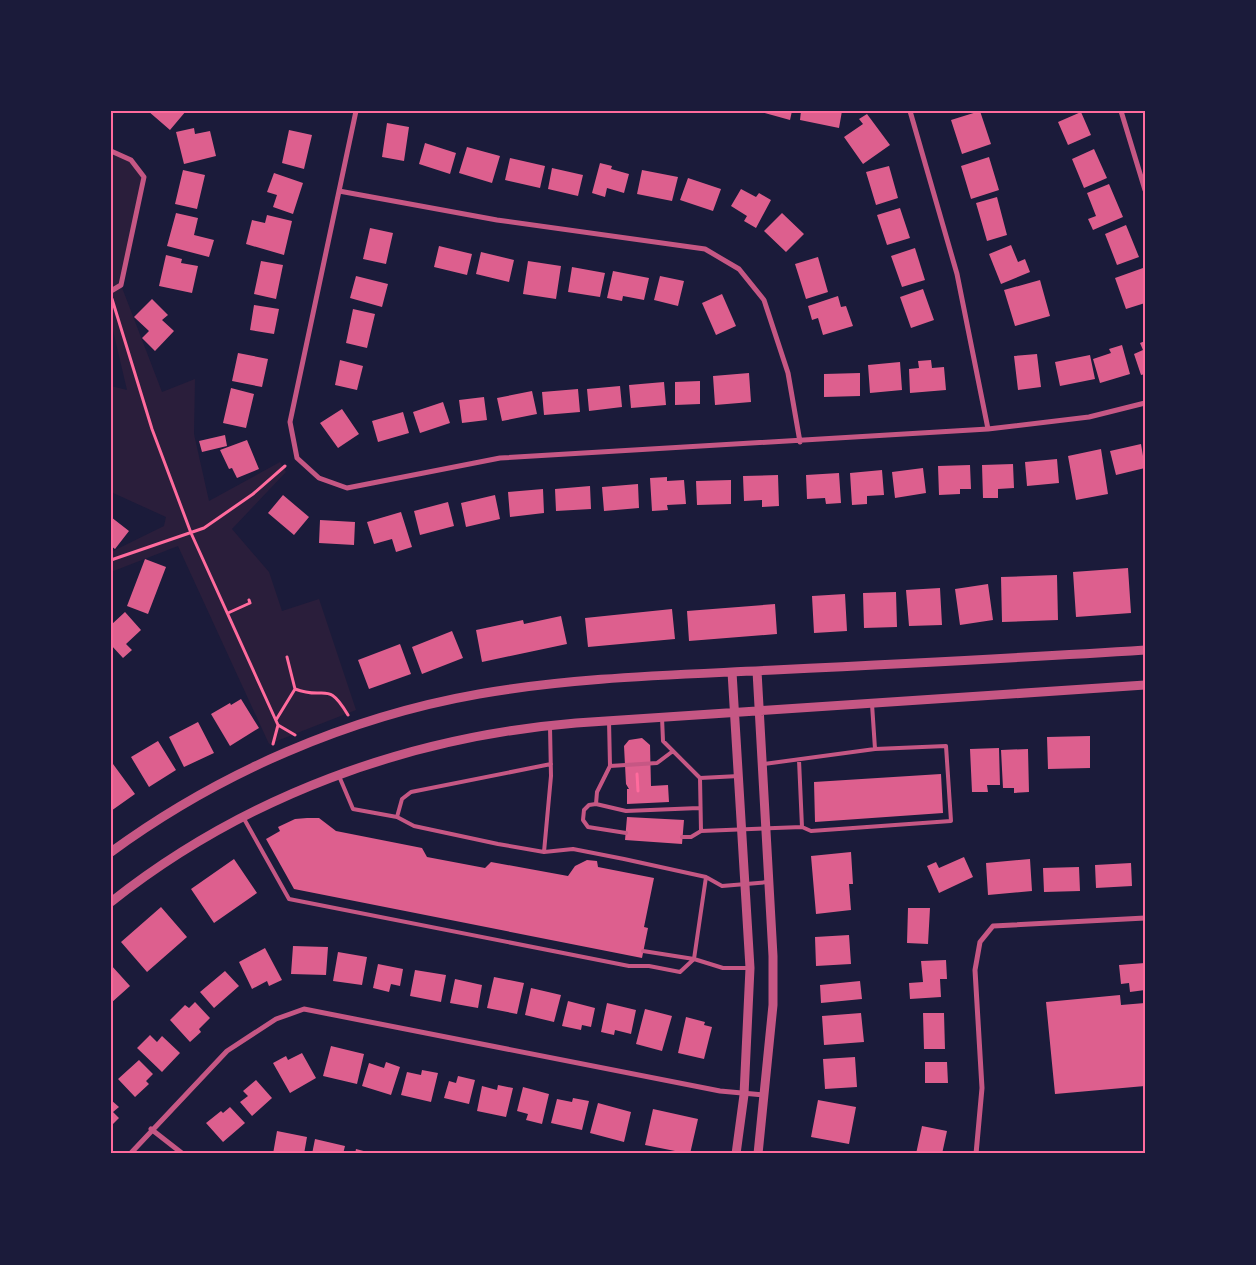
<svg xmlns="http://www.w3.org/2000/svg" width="1256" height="1265" font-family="'Exo 2',sans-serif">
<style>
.green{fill:#2a1e3b}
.building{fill:#dd5f8e}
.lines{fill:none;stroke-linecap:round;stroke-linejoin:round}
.path{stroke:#ff6b9d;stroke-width:3}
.service{stroke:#c65784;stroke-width:4}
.minor{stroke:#c65784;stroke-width:5}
.tertiary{stroke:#c65784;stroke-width:9}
.neatline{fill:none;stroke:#ff6b9d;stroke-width:2}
</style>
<rect width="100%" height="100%" fill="#1b1b3a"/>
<path class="green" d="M111,151L131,160L144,177L121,285L162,392L195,379L194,434L209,501L280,462L286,472L232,529L269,572L282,611L319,599L356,710L269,744L178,546L111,572V552L164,526L166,517L111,492V386L127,390L111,322Z"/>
<path class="building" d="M148,111H186L170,130Z
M758,111H792L790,120Z
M801,111H842L839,128L800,120Z
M980,111L991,144L962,154L951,120Z
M1081,112L1091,135L1068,145L1058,122Z
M867,114L890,145L863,164L844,137L863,124L859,119Z
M387,123L409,127L404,161L382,157Z
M194,128L195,134L210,131L216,156L184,164L176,132Z
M289,130L312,135L304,169L282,163Z
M425,143L456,153L450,174L419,164Z
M467,147L500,156L492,183L459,173Z
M1094,149L1107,178L1084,188L1072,159Z
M989,157L999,190L971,199L961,166Z
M510,158L545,166L540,188L505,180Z
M600,163L612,166L611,169L629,174L624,193L607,188L605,197L592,193Z
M889,166L898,198L876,205L866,172Z
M552,168L583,175L578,196L548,189Z
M183,170L205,175L197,209L175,204Z
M642,170L678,177L672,201L637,194Z
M274,173L303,183L293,214L273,207L277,195L267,192Z
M688,178L721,189L713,211L680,200Z
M1109,184L1123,217L1093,230L1088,219L1096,216L1087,193Z
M741,189L756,197L759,193L771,200L756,228L744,221L747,216L731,206Z
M997,197L1007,235L987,241L976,203Z
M900,208L910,238L887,245L877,215Z
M176,213L198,218L194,235L214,240L209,257L167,246Z
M782,213L804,234L786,252L764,231Z
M267,215L292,221L284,255L246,244L252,220L265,223Z
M1126,225L1139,257L1117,265L1105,234Z
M370,228L393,233L386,264L363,259Z
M1011,245L1018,262L1025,259L1030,272L1001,284L989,254Z
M439,246L472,254L467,275L434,267Z
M915,248L925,280L902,287L891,256Z
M481,252L514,260L509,282L476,274Z
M166,255L182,259L181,263L198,266L192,293L159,286Z
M818,257L828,292L806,299L795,264Z
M261,261L283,265L276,299L254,294Z
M528,261L561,266L556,299L523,294Z
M572,267L605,273L600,297L568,292Z
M1143,268L1145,303L1126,309L1115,278Z
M613,271L649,278L644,300L623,296L622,301L607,298Z
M356,276L388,284L382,307L350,298Z
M660,276L684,281L678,306L654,300Z
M1040,280L1050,316L1015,326L1004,290Z
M923,289L934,320L911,328L900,297Z
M722,294L736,326L716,335L702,303Z
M838,296L841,307L846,306L853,326L823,335L818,318L812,320L808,306Z
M152,299L168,315L162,320L174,331L155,351L142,338L149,331L134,317Z
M254,305L279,309L274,334L250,330Z
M353,309L375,314L367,348L346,343Z
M1145,341V374L1141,375L1134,354L1143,350L1140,343Z
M1122,345L1130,374L1100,383L1093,359L1111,353L1109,349Z
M238,353L268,359L262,387L232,381Z
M1037,354L1041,387L1018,390L1014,356Z
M1090,355L1095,379L1060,386L1055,362Z
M340,360L363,366L357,390L335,385Z
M931,360L932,368L944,367L946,390L910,393L909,369L919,368L918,361Z
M900,362L902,390L870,393L868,365Z
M749,373L751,402L715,405L713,376Z
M860,373V396L824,397V374Z
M700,381V404L675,405V382Z
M664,382L666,405L631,408L629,385Z
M620,386L622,407L589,411L587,389Z
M231,388L254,394L246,428L223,423Z
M578,389L580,412L544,415L542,392Z
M532,391L537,414L502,421L497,398Z
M484,397L487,420L462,423L459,400Z
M443,402L450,423L420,433L413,412Z
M342,409L359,434L338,448L320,423Z
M403,412L409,433L378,442L372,421Z
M225,435L227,446L202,452L199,441Z
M247,440L259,469L237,478L232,468L229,469L220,450Z
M1141,444L1145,468L1116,475L1110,451Z
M1101,449L1108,494L1076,500L1068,456Z
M1057,459L1059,483L1027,486L1025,462Z
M1013,464L1014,488L998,489V498H983L982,465Z
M970,465L971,489H960V494L939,495L938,466Z
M923,468L926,493L895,498L892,472Z
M882,470L884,495L867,496V504L852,505L850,473Z
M839,473L841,503L826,504L825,498L807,499L806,475Z
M778,475L779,506L762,507V500L744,501L743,476Z
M667,477V481L684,480L686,504L667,505L668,510L652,511L650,478Z
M731,480V504L697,505L696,481Z
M638,484L639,508L604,511L602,487Z
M590,486L591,509L556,511L555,489Z
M543,489L544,513L510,517L508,492Z
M283,495L309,517L294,535L268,513Z
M495,495L500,519L466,527L461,503Z
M448,502L454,526L420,535L414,511Z
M401,512L412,547L396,552L392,539L374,544L367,522Z
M111,517L129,531L115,549L111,546Z
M320,520L355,522L354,545L319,543Z
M145,559L166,567L148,614L127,606Z
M1128,568L1131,613L1076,617L1073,572Z
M1057,575L1058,620L1002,622L1001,577Z
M988,584L993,620L960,625L955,589Z
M940,588L942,625L909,626L906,590Z
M896,592L897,627L864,628L863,593Z
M845,594L847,631L814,633L812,596Z
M775,604L777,634L689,641L687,611Z
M672,609L675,639L588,647L585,618Z
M125,612L141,630L126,644L132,650L123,658L111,645V625Z
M561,616L567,644L482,662L476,630L523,620L524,624Z
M452,631L463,658L422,674L412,647Z
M400,644L411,674L369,689L358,660Z
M241,699L259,728L230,746L211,714L230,703L231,705Z
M198,722L214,753L184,767L169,737Z
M1090,736V768L1048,769L1047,737Z
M642,738L650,745L651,786L668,785L669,802L627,804V789H629L626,784L624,746L629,740Z
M158,741L176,770L149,787L131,757Z
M999,748L1000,785H987L988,792H972L970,749Z
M1028,749L1029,792L1014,793V788H1003L1001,750Z
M113,764L135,794L111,811V766Z
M941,774L943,813L815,822L814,782Z
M627,817L684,820L682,844L625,840Z
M307,818H319L336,831L422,848L427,857L485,868L491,862L568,876L575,866L587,860L597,861L598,867L654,878L644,927L648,928L642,958L294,889L266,839L280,831L278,827L295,819Z
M851,852L853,884H849L851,910L816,914L811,856Z
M964,857L973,877L939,893L927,866L936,862L939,868Z
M234,859L257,893L214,923L191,889Z
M1030,859L1032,891L988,895L986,863Z
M1131,863L1132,886L1096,888L1095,865Z
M1079,867L1080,891L1044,892L1043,868Z
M161,907L187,937L147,972L121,942Z
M908,908H930L928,944L907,943Z
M849,935L851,964L816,966L815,937Z
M293,946L328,947L326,975L291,974Z
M265,948L282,980L269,986L267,981L252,989L239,962Z
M338,952L367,957L362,985L333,981Z
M946,960L947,979H940L941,997L910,999L909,983L923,982L921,961Z
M1145,963V990L1130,992L1129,983L1121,984L1119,965Z
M378,964L403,969L400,986L391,984L389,992L373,988Z
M111,965L130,986L111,1003Z
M415,970L446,975L441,1002L410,996Z
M225,971L239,986L214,1008L200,992Z
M494,977L524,983L517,1014L487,1008Z
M455,979L482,985L478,1008L450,1003Z
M860,981L862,999L821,1003L820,985Z
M531,988L561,995L554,1022L525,1015Z
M1120,995L1121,1005L1145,1003V1086L1055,1094L1046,1002Z
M568,1001L595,1008L591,1027L582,1025L581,1030L562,1026Z
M195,1002L210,1018L199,1029L201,1032L190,1042L170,1020L185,1005L189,1008Z
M607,1003L636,1010L631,1034L615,1030L614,1035L601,1032Z
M645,1009L672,1016L662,1051L636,1044Z
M861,1013L864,1042L824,1045L822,1016Z
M923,1013H944L945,1049H924Z
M686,1017L705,1022L704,1025L712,1027L704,1059L678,1053Z
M150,1035L157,1042L162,1036L180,1053L162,1072L137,1048Z
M331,1046L364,1054L357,1084L323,1076Z
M302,1053L316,1078L290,1093L273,1063L286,1056L288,1060Z
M855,1057L857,1087L825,1089L823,1059Z
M139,1060L153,1074L146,1081L149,1084L135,1097L118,1079Z
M386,1062L400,1067L391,1095L362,1086L369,1063L384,1068Z
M925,1062H947L948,1083H925Z
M422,1070L438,1073L431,1102L401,1095L407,1072L421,1075Z
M458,1076L475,1080L469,1104L444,1098L449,1081L456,1083Z
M256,1080L272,1098L252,1116L240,1102L248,1096L243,1091Z
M498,1085L513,1088L506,1117L477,1111L482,1086L497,1090Z
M523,1087L549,1094L542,1124L526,1120L528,1114L517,1111Z
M573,1098L589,1101L582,1130L551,1123L557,1099L572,1102Z
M111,1100L119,1107L113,1112L119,1118L111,1126Z
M818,1100L856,1107L849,1144L811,1137Z
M598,1103L631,1112L624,1142L590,1133Z
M230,1107L245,1123L223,1142L206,1123L221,1111L223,1113Z
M653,1109L698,1119L690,1154L645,1145Z
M922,1126L947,1131L942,1154H916Z
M277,1131L307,1137L304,1154H273Z
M315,1139L345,1146L343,1154H312Z
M356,1149L371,1153V1154H355Z"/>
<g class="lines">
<path class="path" d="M112,299L152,429L191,533L278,725
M111,560L204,528L253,494L285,466
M228,613L250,603L249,600
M287,657L295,689
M276,720L295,689C326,701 327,679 348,715
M273,744L278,725L295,735
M637,774L638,791"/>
<path class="service" d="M872,704L875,749
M662,717L663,741L700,778L739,776
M609,721L610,766L597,792L596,804L626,811L699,808
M764,764L875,749L946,746L951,821L811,831L802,827
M610,766L657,763L673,751
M339,776L353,809L397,817L414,826L498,844L544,852L573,849L624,859L706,877L722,886L769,882
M700,778L701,831L802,827L799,760
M596,804L589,805L584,810L583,820L588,827L626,833
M243,817L289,899L629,966H649L680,972L694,959
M397,817L402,799L411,792L551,764
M682,837H691L701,831
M544,852L551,776L550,727
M706,877L694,959L723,968H749
M643,951L694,959"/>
<path class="minor" d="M356,111L290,422L297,458L319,478L347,488L500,458L988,429L1089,417L1145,403
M910,111L957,274L988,429
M1121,111L1145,190
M111,151L131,160L144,177L121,285L111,291
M339,191L497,220L705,249L739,269L764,300L788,373L800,442
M151,1129L183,1154
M130,1154L227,1051L276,1019L304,1009L720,1091L764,1095
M976,1154L982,1088L975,970L980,942L993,926L1145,918"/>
<path class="tertiary" d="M757,671L773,956V1005L758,1154
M732,672L750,968L744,1095L736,1154
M111,852C219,773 348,717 479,694C576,677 676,675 774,670C898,664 1021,658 1145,650
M111,902C245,796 407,737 576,723L1145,685"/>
</g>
<rect width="1256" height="1265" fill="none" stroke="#1b1b3a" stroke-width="225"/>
<rect x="112" y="112" width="1032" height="1040" class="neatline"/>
</svg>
